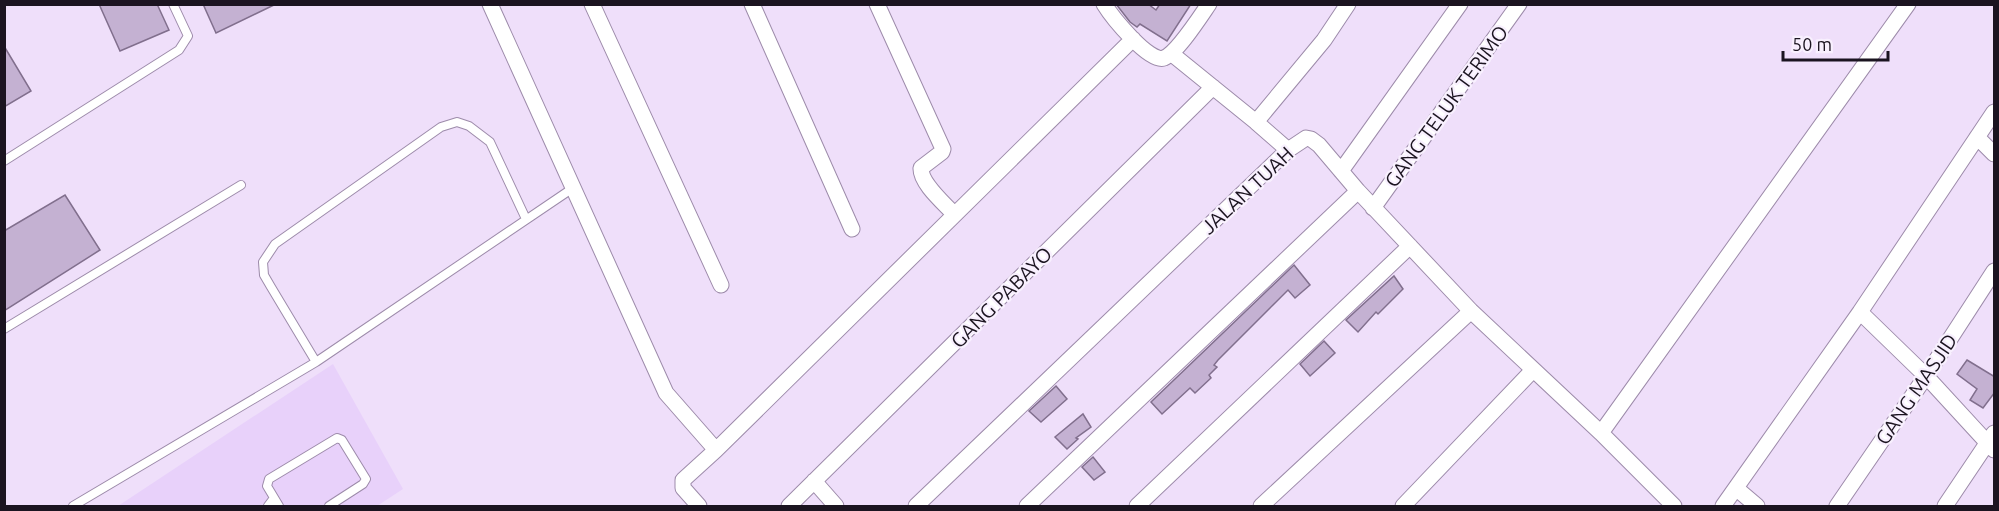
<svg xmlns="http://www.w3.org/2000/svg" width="1999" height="511" font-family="Ubuntu,sans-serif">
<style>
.built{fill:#e8d1fa}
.building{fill:#c4b1d2;stroke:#816f8d;stroke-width:1.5}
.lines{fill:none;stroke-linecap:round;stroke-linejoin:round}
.lane-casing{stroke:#9d8baa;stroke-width:10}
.street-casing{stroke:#9d8baa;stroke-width:17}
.lane{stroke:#fff;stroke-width:8}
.street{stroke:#fff;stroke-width:15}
.labels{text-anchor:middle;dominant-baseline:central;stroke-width:4.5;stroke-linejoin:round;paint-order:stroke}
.street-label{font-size:20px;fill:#1b1420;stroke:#f8f0fe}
</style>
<rect width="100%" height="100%" fill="#efdffa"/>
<path class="built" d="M333,364L403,489L377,506H118Z"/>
<path class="building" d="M99,4H157L169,30L120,51Z
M203,4H276L216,33Z
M1116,4H1148L1156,10L1160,4H1191L1167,41L1140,24L1137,27L1130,22Z
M4,46L31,91L4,107Z
M65,195L100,250L4,311V231Z
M1294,265L1310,285L1295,298L1288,290L1218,360L1214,365L1217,367L1209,375L1211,378L1195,393L1190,388L1162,414L1151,402Z
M1394,276L1403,289L1378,314L1376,312L1358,332L1346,320Z
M1324,341L1335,353L1310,376L1300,364Z
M1967,360L1995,377V392L1983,408L1970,400L1977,389L1957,374Z
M1056,386L1067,399L1041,422L1029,411Z
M1083,414L1091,427L1076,438L1078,439L1067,449L1055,437Z
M1093,457L1105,472L1094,480L1082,467Z"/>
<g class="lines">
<defs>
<path id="lane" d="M4,161L179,50L188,36L173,4
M4,329L241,185
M316,362L271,287L264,275L263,262L275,244L441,127L457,122L469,126L490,142L526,219
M73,506L316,362L573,188
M268,506L274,498
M279,506L267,486L269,479L337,438L342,440L366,479L363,484L329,506"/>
<path id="street" d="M490,4L666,393L716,450L683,480V488L699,506
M592,4L721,285
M752,4L852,229
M877,4L943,149L942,152L921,168C920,183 944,203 954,214
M1104,4C1112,17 1150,64 1164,58C1177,53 1200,17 1209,4
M1172,54L1256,122L1288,150
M1256,122L1324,40L1348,4
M1977,137L1994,154
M1341,171L1460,4
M1373,208L1519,4
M1860,312L1926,376L1994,450
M1601,433L1908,4
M716,450L1133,39
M814,481L836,506
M1737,489L1757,506
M789,506L1213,87
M916,506L1288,150L1306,138L1311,139L1319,145L1358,191L1471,311L1601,433L1674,506
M1027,506L1358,191
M1137,506L1410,246
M1261,506L1471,311
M1403,506L1533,370
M1723,506L1860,312L1994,112
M1837,506L1926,376L1994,271
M1945,506L1994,433"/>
</defs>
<use href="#lane" class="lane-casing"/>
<use href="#street" class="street-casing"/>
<use href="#lane" class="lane"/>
<use href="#street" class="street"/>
</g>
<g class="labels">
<g class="street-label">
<text transform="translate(1446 106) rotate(-54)">GANG TELUK TERIMO</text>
<text transform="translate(1247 190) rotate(-43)">JALAN TUAH</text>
<text transform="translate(1001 297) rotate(-45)">GANG PABAYO</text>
<text transform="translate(1916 389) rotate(-56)">GANG MASJID</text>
</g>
</g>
<rect width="1999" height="511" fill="none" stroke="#1b1420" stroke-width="12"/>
<path d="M1783 51v9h105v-9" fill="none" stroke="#1b1420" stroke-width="3"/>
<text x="1792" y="51" font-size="18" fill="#1b1420" stroke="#f8f0fe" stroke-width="4.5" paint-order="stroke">50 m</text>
</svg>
